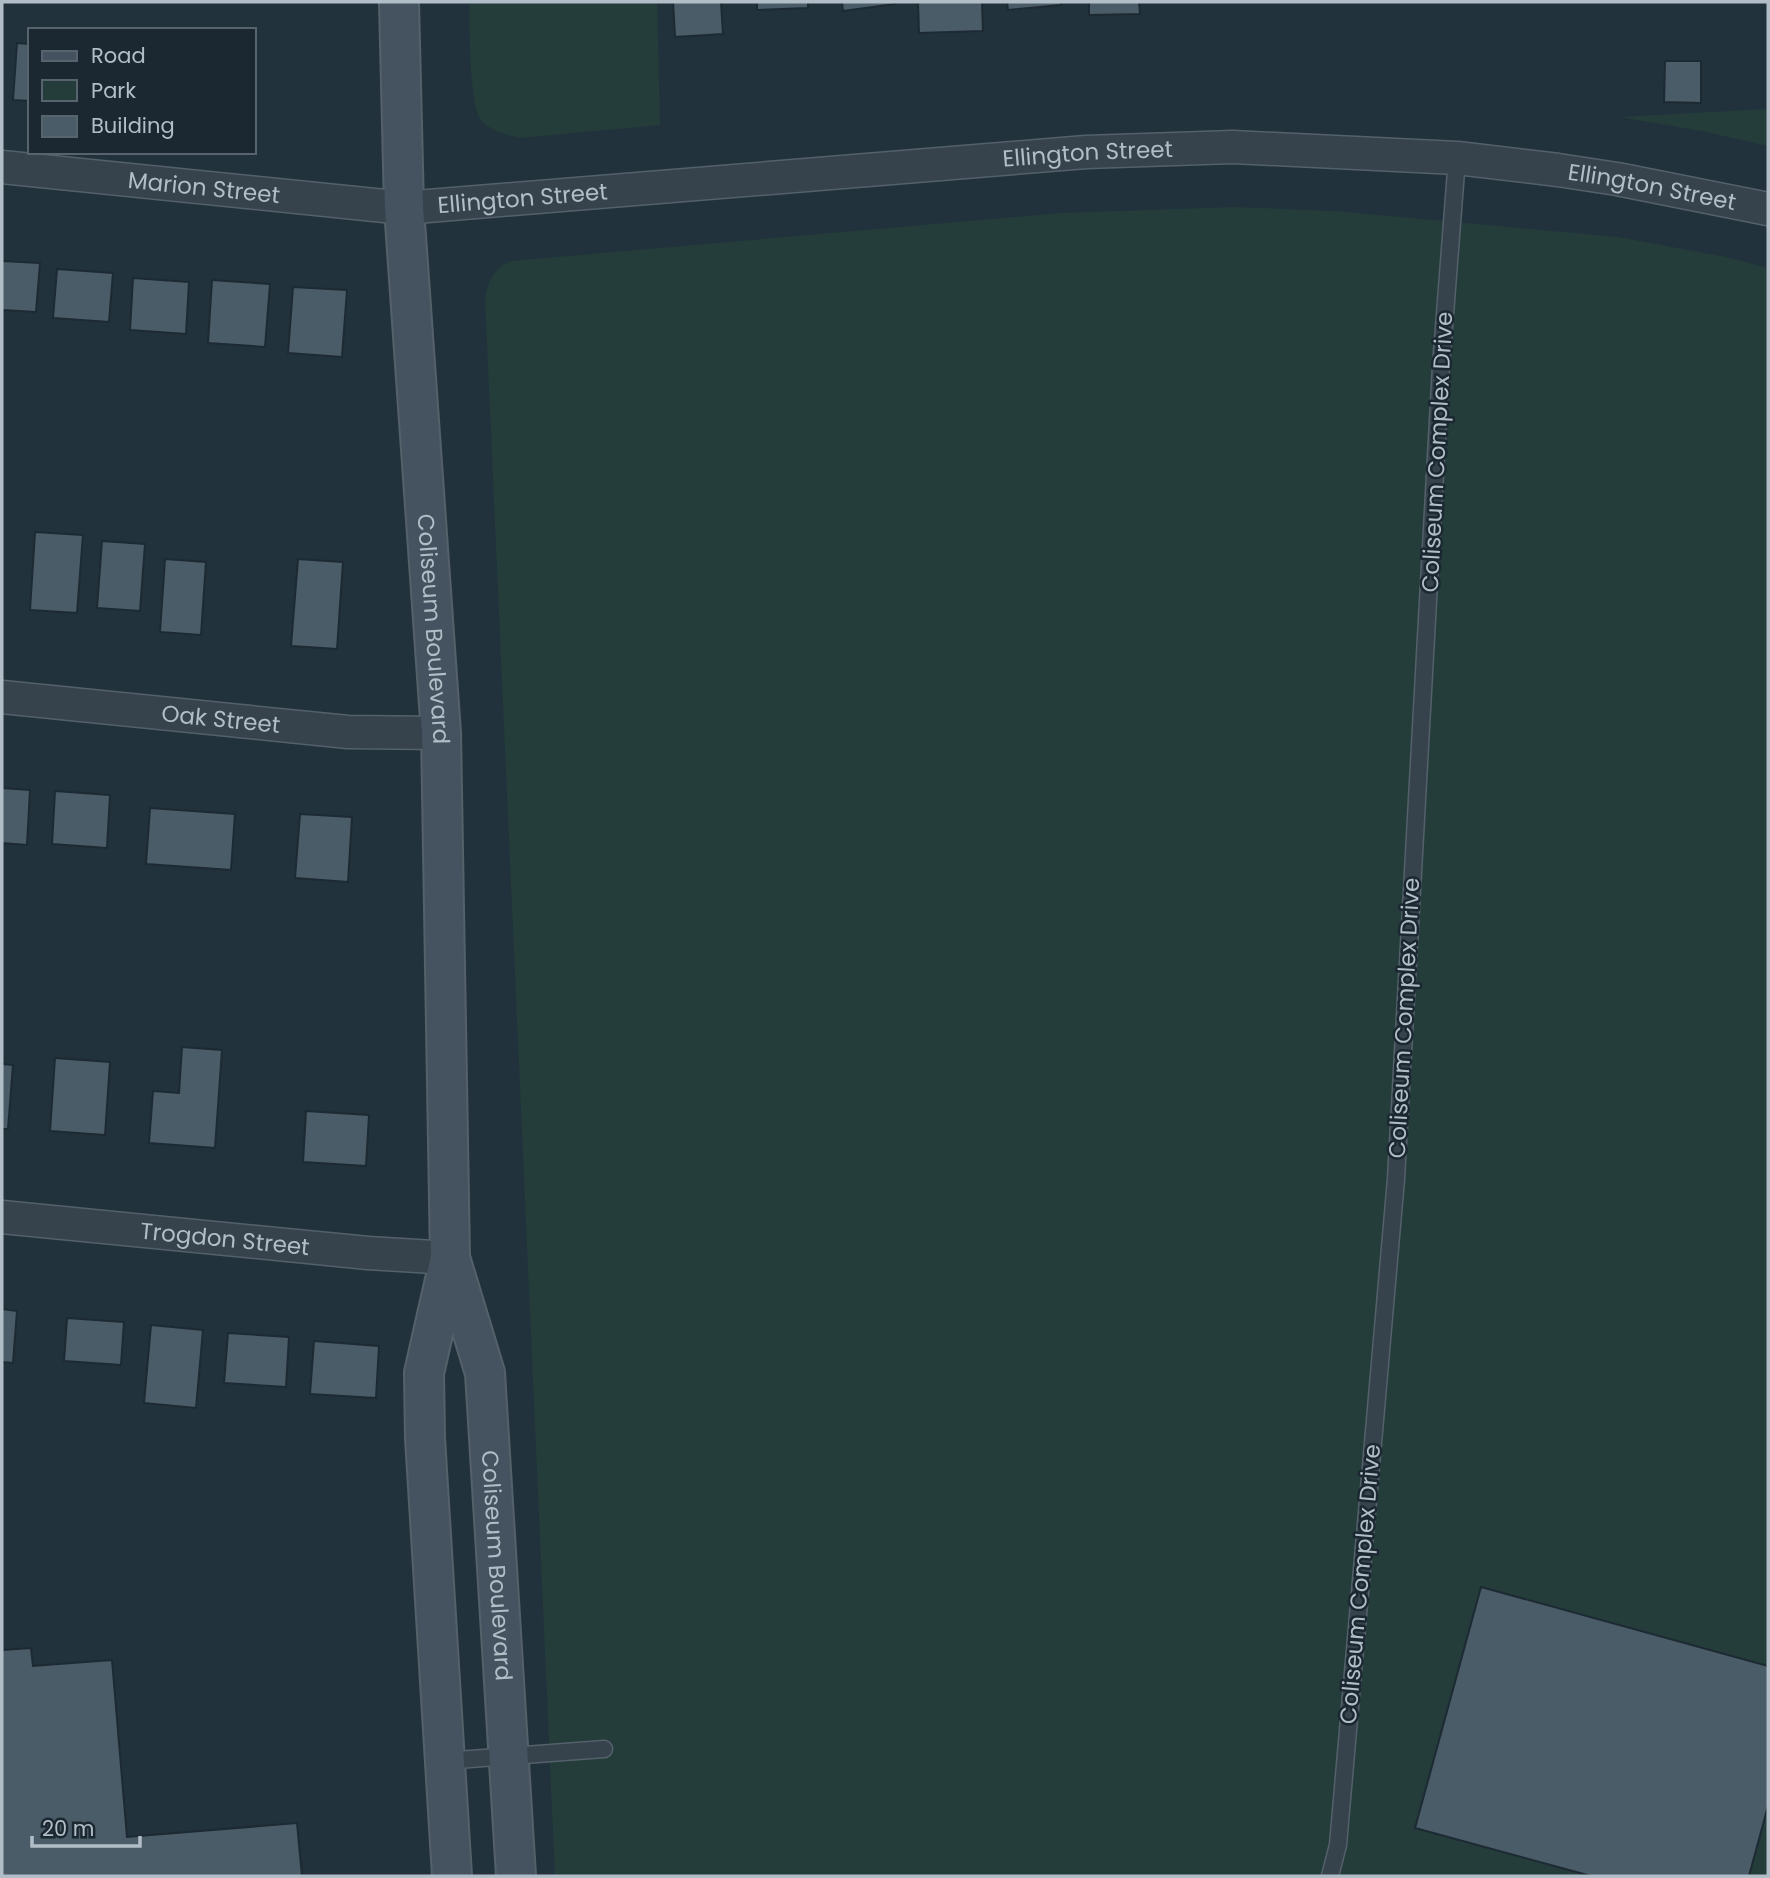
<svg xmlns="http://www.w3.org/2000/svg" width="1770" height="1878" font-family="Poppins,sans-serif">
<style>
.green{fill:#243d3b}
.building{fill:#4a5c67;stroke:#1d2a33;stroke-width:2}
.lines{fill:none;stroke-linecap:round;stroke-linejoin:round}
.service-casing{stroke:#54616a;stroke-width:19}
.minor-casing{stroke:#54616a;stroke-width:35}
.secondary-casing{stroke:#54616a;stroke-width:42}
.service{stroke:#36434c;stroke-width:16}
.minor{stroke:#36434c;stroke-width:32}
.secondary{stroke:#44535f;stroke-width:38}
.labels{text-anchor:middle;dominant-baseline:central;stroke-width:5;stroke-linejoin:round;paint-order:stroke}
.street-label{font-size:23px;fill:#b1bec8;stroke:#1b2831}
</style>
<rect width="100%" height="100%" fill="#22323c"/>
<path class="green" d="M469,2H657L660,125L520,138C507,135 490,131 481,120C469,104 470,25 469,2Z
M1768,109V146L1702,131L1620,117Z
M1236,207L1334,211L1618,237L1726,257L1768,268V1876H555L485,297C490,279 493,268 511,261L1061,213Z"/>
<path class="building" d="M673,2H721L723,34L675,37Z
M757,2H808V8L757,10Z
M842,2H895V4L843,11Z
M918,2H982L983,31L919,33Z
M1007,2H1061V5L1008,10Z
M1089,2H1139L1140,14L1089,15Z
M17,43L30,44V101L13,100Z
M1665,61H1701V103L1664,102Z
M2,261L40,263L36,312L2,310Z
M57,269L113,273L109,322L53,318Z
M133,278L189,282L186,334L130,330Z
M212,280L270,284L265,347L208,343Z
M293,287L347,290L342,357L288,353Z
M35,532L83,535L77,613L30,610Z
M102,541L145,544L140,611L97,608Z
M165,559L206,562L201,635L160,632Z
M298,559L343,562L337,649L291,646Z
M2,788L30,790L27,845L2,843Z
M55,791L110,795L107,848L52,844Z
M150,808L235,814L231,870L146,864Z
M300,814L352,817L348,882L295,878Z
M182,1047L222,1050L215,1148L149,1143L153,1091L179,1093Z
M55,1058L110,1062L105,1135L50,1131Z
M2,1064L13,1065L8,1129H2Z
M306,1111L369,1115L366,1166L303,1162Z
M2,1309L17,1311L13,1363L2,1362Z
M67,1318L124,1322L121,1365L64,1361Z
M151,1325L203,1330L196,1408L144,1403Z
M228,1333L289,1337L286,1387L224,1383Z
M314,1341L379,1346L376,1398L310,1394Z
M1481,1587L1768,1666V1806L1749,1876H1591L1415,1828Z
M31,1648L33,1666L112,1660L127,1837L297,1823L302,1876H2V1650Z"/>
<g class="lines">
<defs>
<path id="service" d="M444,1761L604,1749
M1330,1876L1338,1845L1396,1179L1441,366L1457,158"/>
<g id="minor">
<path id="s1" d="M2,167L404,208L1086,152L1233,147L1457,158L1558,170L1617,179L1768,209"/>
<path id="s2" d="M2,697L348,732L441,733"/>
<path id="s3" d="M2,1217L368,1253L450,1258"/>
</g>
<g id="secondary">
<path id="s4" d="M399,2L404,208L441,733L450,1258L424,1373L425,1438L452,1876"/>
<path id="s5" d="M451,1261L485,1373L516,1876"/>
</g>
</defs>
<use href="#service" class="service-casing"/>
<use href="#minor" class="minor-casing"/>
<use href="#secondary" class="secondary-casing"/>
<use href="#service" class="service"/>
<use href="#minor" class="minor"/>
<use href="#secondary" class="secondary"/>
</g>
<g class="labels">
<g class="street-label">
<text stroke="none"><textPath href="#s1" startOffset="1090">Ellington Street</textPath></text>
<text stroke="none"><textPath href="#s1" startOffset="203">Marion Street</textPath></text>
<text stroke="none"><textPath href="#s1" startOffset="1657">Ellington Street</textPath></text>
<text stroke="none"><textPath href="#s1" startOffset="523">Ellington Street</textPath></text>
<text transform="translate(1437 452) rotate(-87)">Coliseum Complex Drive</text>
<text stroke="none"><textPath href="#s4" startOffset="628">Coliseum Boulevard</textPath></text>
<text stroke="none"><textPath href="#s2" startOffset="220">Oak Street</textPath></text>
<text transform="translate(1404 1018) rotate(-87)">Coliseum Complex Drive</text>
<text stroke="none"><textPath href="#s3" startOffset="224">Trogdon Street</textPath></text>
<text stroke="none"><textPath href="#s5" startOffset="310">Coliseum Boulevard</textPath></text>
<text transform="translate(1360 1584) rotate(-85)">Coliseum Complex Drive</text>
</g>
</g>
<rect width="1770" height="1878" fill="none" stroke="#b1bec8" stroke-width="7"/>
<rect x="28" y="28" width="228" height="126" fill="#1b2831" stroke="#57646d" stroke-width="2"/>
<rect x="42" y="51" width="35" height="10" fill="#44535f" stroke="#57646d" stroke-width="2"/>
<text x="91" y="63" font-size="21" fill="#b1bec8">Road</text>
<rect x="42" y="80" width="35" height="21" fill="#243d3b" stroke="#57646d" stroke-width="2"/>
<text x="91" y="98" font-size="21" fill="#b1bec8">Park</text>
<rect x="42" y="116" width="35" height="21" fill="#4a5c67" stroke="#57646d" stroke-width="2"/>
<text x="91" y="133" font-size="21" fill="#b1bec8">Building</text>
<path d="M32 1836v10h108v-10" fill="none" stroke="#b1bec8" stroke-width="3.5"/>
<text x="42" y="1836" font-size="21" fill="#b1bec8" stroke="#1b2831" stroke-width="5" paint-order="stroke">20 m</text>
</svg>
